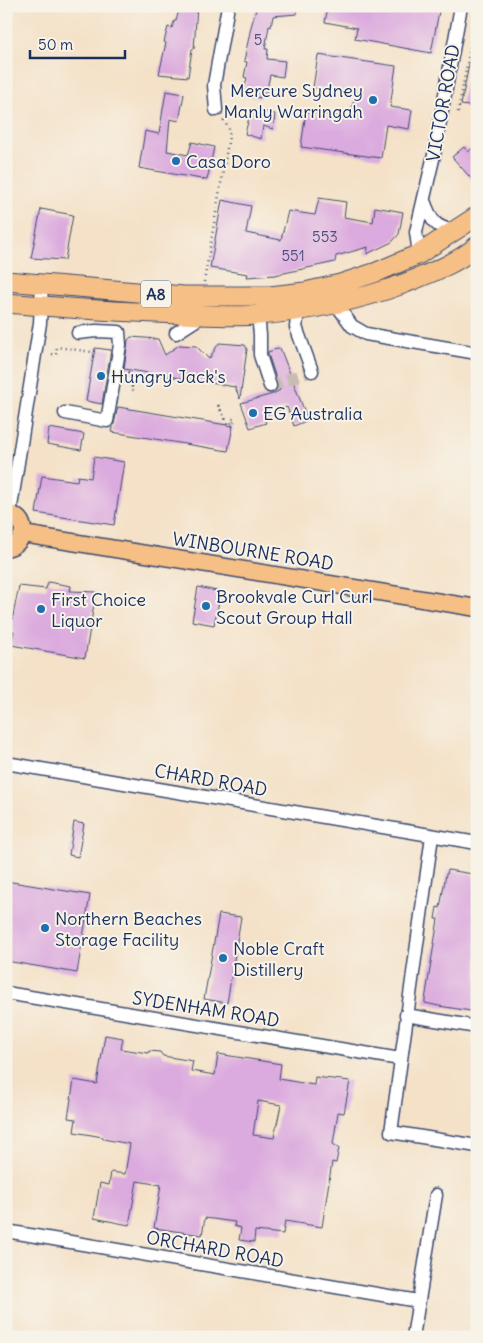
<svg xmlns="http://www.w3.org/2000/svg" width="483" height="1343" font-family="Delius,sans-serif">
<style>
.building{fill:#dbaade;fill-rule:evenodd}
.lines{fill:none;stroke-linecap:round;stroke-linejoin:round}
.minor-tunnel{stroke:#c9bdb2;stroke-width:12;stroke-dasharray:12 6;stroke-linecap:butt}
.minor-casing{stroke:#3c4a6e;stroke-width:15}
.major-casing{stroke:#3c4a6e;stroke-width:19}
.highway-casing{stroke:#3c4a6e;stroke-width:21}
.path{stroke:#3c4a6e;stroke-width:2.5;stroke-dasharray:1 4;stroke-linecap:butt}
.minor{stroke:#fff;stroke-width:12}
.major{stroke:#f5bf86;stroke-width:16}
.highway{stroke:#f5bf86;stroke-width:19}
.poi-dot{fill:#1f6fb2;stroke:#f7f3e8;stroke-width:2}
.labels{text-anchor:middle;dominant-baseline:central;stroke-width:4;stroke-linejoin:round;paint-order:stroke}
.number-label{font-size:15px;fill:#4b4e7e}
.shield{fill:#f7f3e8;stroke:#5d6a87;stroke-width:1}
.shield-label{font-size:16px;font-weight:bold;fill:#1b2f5e}
.poi-label{font-size:18px;fill:#1b2f5e;stroke:#f7f3e8;text-anchor:start}
.street-label{font-size:18px;fill:#1b2f5e;stroke:#f7f3e8}
</style>
<rect width="100%" height="100%" fill="#f7f3e8"/>
<filter id="ink" filterUnits="userSpaceOnUse"><feTurbulence type="fractalNoise" baseFrequency=".02" numOctaves="2"/><feDisplacementMap in="SourceGraphic" scale="10" xChannelSelector="R" yChannelSelector="G"/><feConvolveMatrix kernelMatrix="1 2 1 2 8 2 1 2 1" color-interpolation-filters="sRGB"/></filter>
<filter id="wash" filterUnits="userSpaceOnUse"><feTurbulence type="fractalNoise" baseFrequency=".0096" numOctaves="4" result="noise"/><feDisplacementMap in="SourceGraphic" scale="20" xChannelSelector="R" yChannelSelector="G"/><feGaussianBlur stdDeviation="1.12" result="paint"/><feColorMatrix in="noise" values="0 0 0 0 0 0 0 0 0 0 0 0 0 0 0 0 0 1.4 0 .05"/><feComposite in="paint" operator="in"/></filter>
<g filter="url(#wash)">
<rect width="100%" height="100%" fill="#f4e1c7"/>
<g id="blocks">
<path class="building" d="M180,6H197L194,49H192L188,77L159,74L166,43L164,42L168,27L172,28L174,21H176Z
M257,6H296L297,14L273,16L271,27L269,26L265,49H268L267,59L285,61L283,77L270,75L266,93H260V98L243,95L247,78L244,77L247,62L244,61L251,27Z
M328,6H440L431,53L355,39L357,28L325,22Z
M472,49L477,50V107L461,105Z
M318,55L396,66L390,107L412,110L409,129L386,125L381,158L301,147L306,112L351,118L355,94L313,88Z
M166,91L184,94L179,121L170,119L167,151L188,155L192,142L214,147L207,180L139,168L145,131L159,134Z
M251,109L275,114L273,129L263,126L261,139L245,134Z
M477,144V185L452,157L464,147L468,152Z
M319,198L346,202L344,217L373,222L375,207L403,212L399,234L392,242L367,254L368,247L336,256L335,262L275,275L247,277L248,274L210,268L222,200L251,206L246,233L281,240L288,211L315,215Z
M41,209L73,215L65,260L31,258Z
M131,337L158,339L165,355L179,345L196,346L209,359L219,343L245,345L247,349L240,399L235,387L124,369L128,340Z
M95,348L111,350L102,404L86,401Z
M280,348L308,420L294,426L287,407L263,416L266,423L250,428L241,403L273,394L280,390L268,354V352Z
M118,407L233,426L228,451L112,432Z
M49,428L84,434L81,450L47,444Z
M94,457L124,462L114,525L36,513L42,476L77,481L78,476L91,478Z
M48,582L71,586L70,591L96,592L85,658L11,645L14,631L10,630L19,586L46,589Z
M198,587L221,592L214,625L192,621Z
M74,822L84,824L78,857L69,855Z
M448,870L473,874L472,876L477,877V1012L439,1006L425,1003V1000L438,919H435L437,907L440,908L446,874H447Z
M6,881L90,895L77,973L6,961Z
M219,914L241,917L227,1003L204,999Z
M105,1035L123,1038L121,1049L148,1053L149,1051L160,1052L163,1056L193,1061L191,1071L215,1075L218,1054L281,1064L279,1079L314,1085L315,1077L350,1081L344,1113L338,1112L333,1144L339,1148L336,1163L332,1162L322,1227L285,1221L283,1234L255,1231L254,1242L239,1240L241,1228L234,1226L235,1222L205,1218L202,1235L154,1228L161,1185L137,1181L129,1225L94,1218L100,1183L109,1185L111,1172L125,1174L130,1144L103,1139V1137L74,1132L76,1119L68,1118L74,1080L97,1084ZM258,1101L281,1105L274,1138L253,1135Z"/>
</g>
</g>
<g filter="url(#ink)">
<use href="#blocks" fill-opacity="0" stroke="#3c4a6e" stroke-width="1"/>
<g class="lines">
<path class="minor-tunnel" d="M270,386L312,371"/>
<defs>
<path id="minor" d="M216,110L214,85L228,6
M424,201C432,220 432,226 454,231
M419,254L416,232L434,155L461,6
M336,304L352,326L366,334L477,353
M298,311L296,327L312,371
M258,315L260,335V355L270,386
M176,333L204,315
M65,413L107,421L120,345L119,332L96,331L78,333
M10,513L40,323L42,284
M6,763L477,843
M432,836L391,1132L477,1146
M6,993L400,1059
M406,1015L477,1027
M6,1231L418,1301
M413,1337L436,1195"/>
<path id="major" d="M6,513C29,516 28,544 6,548
M23,534L477,608"/>
<path id="highway" d="M6,281L184,296H270L305,292L340,284L377,272L419,254L477,216
M6,303C64,308 122,312 180,314C206,315 233,317 259,315C308,311 357,301 403,284C428,274 456,264 477,246"/>
</defs>
<use href="#minor" class="minor-casing"/>
<use href="#major" class="major-casing"/>
<use href="#highway" class="highway-casing"/>
<path class="path" d="M458,112L477,12
M204,282L230,131L223,119
M52,354L56,355L57,347L92,352
M128,372H129L133,391
M128,372L133,391
M218,405L228,424H231L232,419H235L233,426L228,424L218,405"/>
<use href="#minor" class="minor"/>
<use href="#major" class="major"/>
<use href="#highway" class="highway"/>
</g>
</g>
<g class="poi-dot">
<circle cx="373" cy="100" r="5"/>
<circle cx="176" cy="161" r="5"/>
<circle cx="101" cy="376" r="5"/>
<circle cx="253" cy="413" r="5"/>
<circle cx="206" cy="606" r="5"/>
<circle cx="41" cy="609" r="5"/>
<circle cx="45" cy="928" r="5"/>
<circle cx="223" cy="958" r="5"/>
</g>
<g class="labels">
<g class="number-label">
<text x="258" y="39">5</text>
<text x="325" y="236">553</text>
<text x="293" y="255">551</text>
</g>
<rect class="shield" x="141" y="280.5" width="30" height="27" rx="4"/>
<g class="shield-label">
<text x="156" y="294">A8</text>
</g>
<g class="poi-label">
<text x="363" y="90" text-anchor="end">Mercure Sydney<tspan x="363" dy="21">Manly Warringah</tspan></text>
<text x="186" y="161">Casa Doro</text>
<text x="111" y="376">Hungry Jack's</text>
<text x="263" y="413">EG Australia</text>
<text x="216" y="596">Brookvale Curl Curl<tspan x="216" dy="21">Scout Group Hall</tspan></text>
<text x="51" y="599">First Choice<tspan x="51" dy="21">Liquor</tspan></text>
<text x="55" y="918">Northern Beaches<tspan x="55" dy="21">Storage Facility</tspan></text>
<text x="233" y="948">Noble Craft<tspan x="233" dy="21">Distillery</tspan></text>
</g>
<g class="street-label">
<text transform="translate(443 103) rotate(-80)">VICTOR ROAD</text>
<text transform="translate(253 551) rotate(9)">WINBOURNE ROAD</text>
<text transform="translate(211 780) rotate(10)">CHARD ROAD</text>
<text transform="translate(206 1009) rotate(9)">SYDENHAM ROAD</text>
<text transform="translate(215 1249) rotate(10)">ORCHARD ROAD</text>
</g>
</g>
<rect width="483" height="1343" fill="none" stroke="#f7f3e8" stroke-width="25"/>
<path d="M30 50v8h95v-8" fill="none" stroke="#1b2f5e" stroke-width="2.5"/>
<text x="38" y="50" font-size="15" fill="#1b2f5e" stroke="#f7f3e8" stroke-width="4" paint-order="stroke">50 m</text>
</svg>
